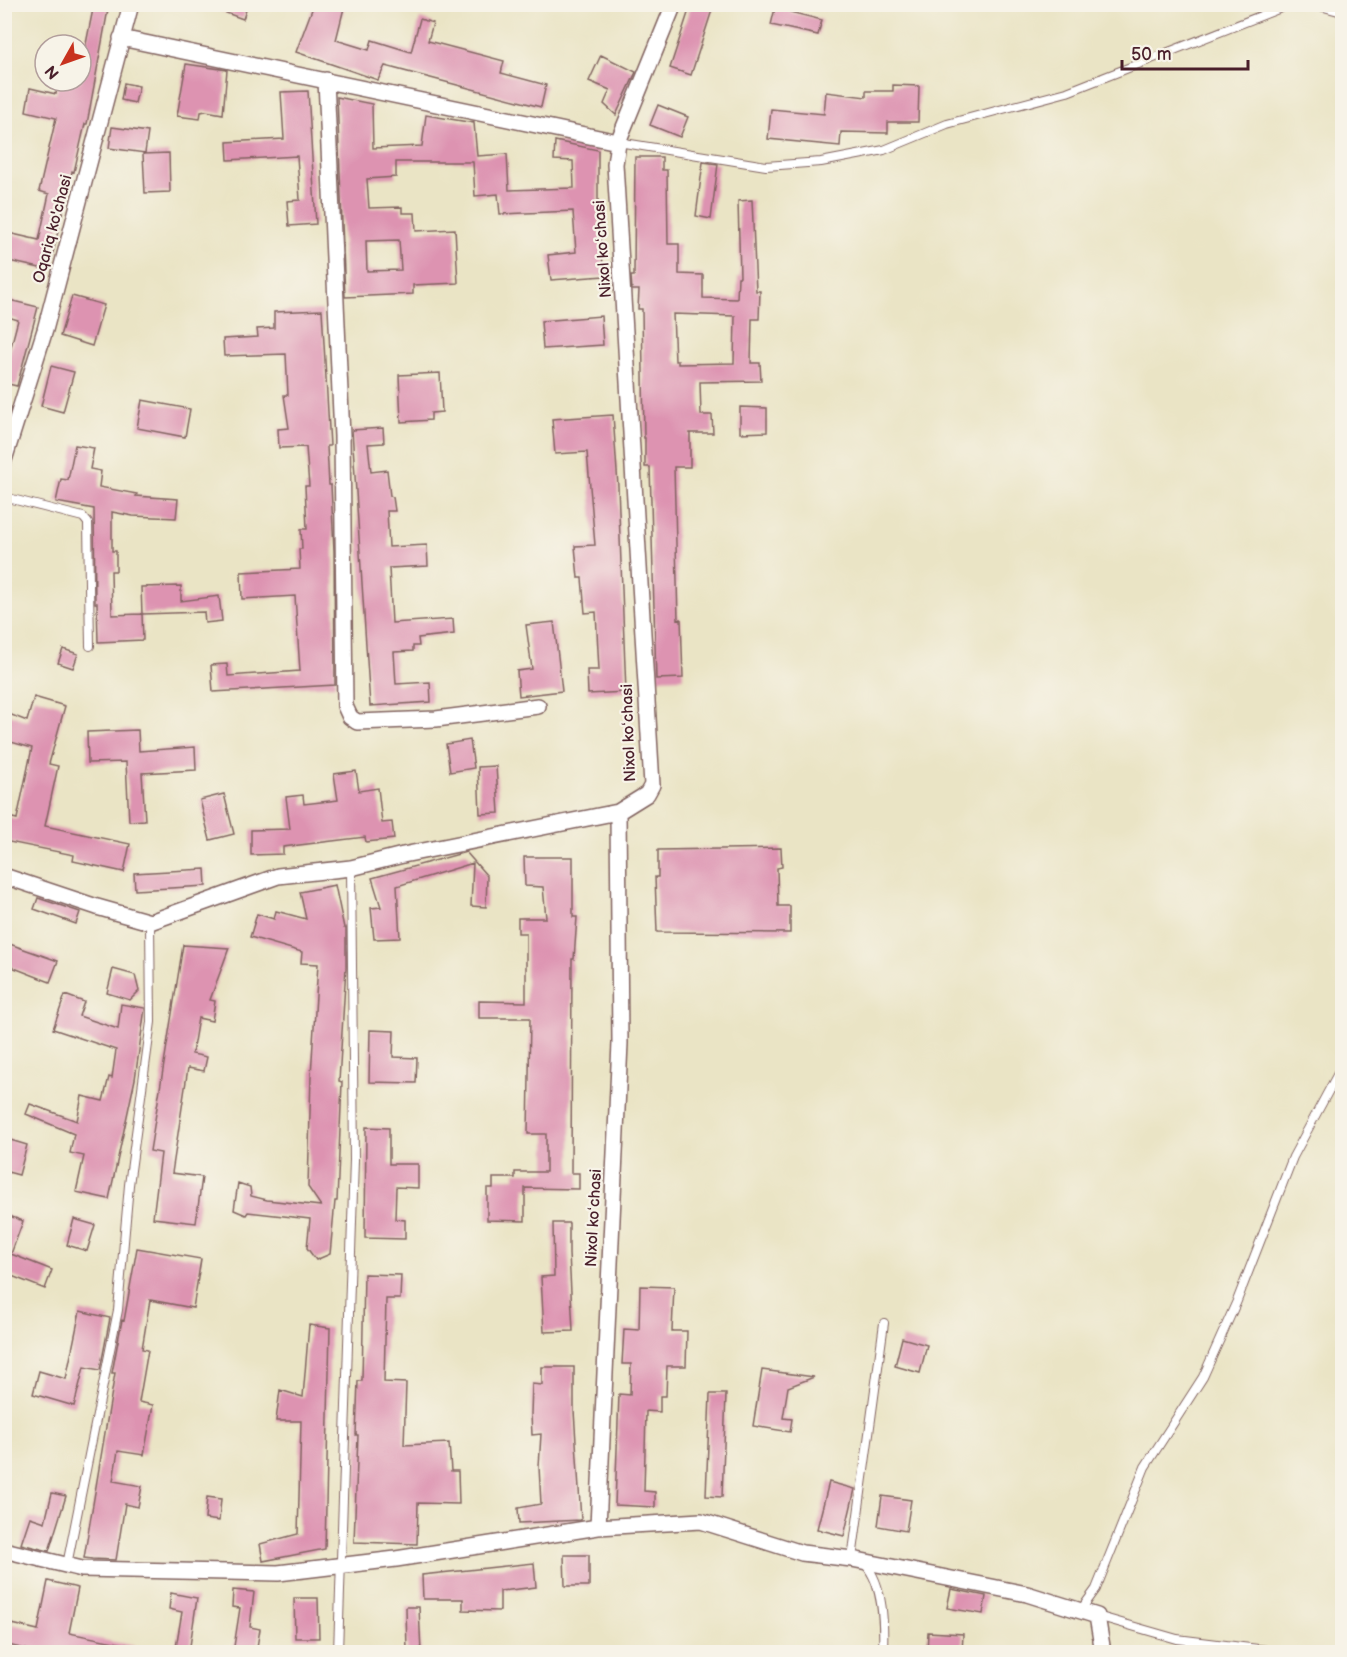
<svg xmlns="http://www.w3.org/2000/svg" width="1347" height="1657" font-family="'Balsamiq Sans',sans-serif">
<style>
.building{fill:#dd93b1;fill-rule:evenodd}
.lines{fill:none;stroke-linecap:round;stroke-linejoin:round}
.service-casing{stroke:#826461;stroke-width:10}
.minor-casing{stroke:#826461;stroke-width:18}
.service{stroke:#fff;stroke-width:8}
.minor{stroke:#fff;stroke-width:15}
.labels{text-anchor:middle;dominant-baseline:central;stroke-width:4.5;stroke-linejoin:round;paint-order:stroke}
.street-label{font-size:16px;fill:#4a1f2b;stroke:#f7f3e8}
</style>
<rect width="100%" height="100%" fill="#f7f3e8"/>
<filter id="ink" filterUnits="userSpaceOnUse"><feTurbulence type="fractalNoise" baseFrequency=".0167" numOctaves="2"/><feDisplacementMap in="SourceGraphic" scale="12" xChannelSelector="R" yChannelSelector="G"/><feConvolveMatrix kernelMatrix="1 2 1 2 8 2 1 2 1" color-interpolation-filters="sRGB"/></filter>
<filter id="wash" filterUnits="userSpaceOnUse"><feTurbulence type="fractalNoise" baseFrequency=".008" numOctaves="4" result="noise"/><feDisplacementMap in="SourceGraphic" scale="24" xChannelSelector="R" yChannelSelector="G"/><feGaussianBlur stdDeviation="1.35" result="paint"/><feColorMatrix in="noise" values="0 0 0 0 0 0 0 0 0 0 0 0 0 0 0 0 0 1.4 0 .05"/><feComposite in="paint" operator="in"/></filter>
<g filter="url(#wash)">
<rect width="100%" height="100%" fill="#eae4c5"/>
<g id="blocks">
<path class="building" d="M94,4H109L87,124H85L74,172L72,171L49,270L4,260V232L39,240L49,194L39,191L56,118L26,111L30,88L56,94L58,81H81V49H85Z
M207,4H248L243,19L207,6Z
M314,4H345L336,40L369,50L372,40L411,52L420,19L433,23L428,41L504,61L501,73L546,85L541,107L385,66L378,80L296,52Z
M691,4H714L691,75L670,68Z
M776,4H792L790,12L822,20L818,35L771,25Z
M601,55L636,72L616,115L604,104L610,90L589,81Z
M186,64L227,70L223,114L206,111L201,112L200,119L177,116Z
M124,83L139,86L135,103L121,100Z
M893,85L919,86L918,122H888V133L841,132L840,146L768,139L771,109L824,114L826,92L866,97V91H893Z
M308,91L316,224L289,226L287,201L300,200L297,156L228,160L227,142L284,139L281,92Z
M337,97L372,104L373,148L422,146L426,115L474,123L477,156L507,154L509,190L574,188L573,161L554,160L555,141L598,150V210L604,276L551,280L548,255L576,252L573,211L500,214L498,194L475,196L473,162H396V177L367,179L369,208L402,207V213H415L416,231L455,229L458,283L413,285V294L345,297ZM399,240L401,270L367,271L366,241Z
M658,105L688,117L680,137L650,125Z
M112,127L148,132L145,153L109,148Z
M169,153L170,192L145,193L143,154Z
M635,157H662V170H667L668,244H679V274L703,275V298L737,299L738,277H740L738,201L752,200L756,291H760L759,319H752L751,363H760L761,381L700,382L701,415H712L713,433H690V467H674L678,620L681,619L683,678L656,679L650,467H645V438H644L642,309H638L639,290H632L631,276H634ZM673,314L735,316L734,363L678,364V361H675Z
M703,162L718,164L711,219L696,216Z
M72,296L104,305L92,346L60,336Z
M9,300L38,307L17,386L4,383V357L8,358L18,320L5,316Z
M322,310L330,446H327L329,485H331L334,551L335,685L213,692L211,665L227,664L228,676L300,671L295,596L242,599L241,572L300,569L299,549H302L301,529H307L305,486H309L306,447L279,448L278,429L289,428L284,395H288L286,354L224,356L223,339L258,337L257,329L274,328V312Z
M601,316L603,345L543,349L541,321Z
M51,366L74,372L63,412L41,406Z
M440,373L442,412L431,413V420L401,422L399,375Z
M142,400L190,409L185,437L137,428Z
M740,407L767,408V432L740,433Z
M613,415L618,486L626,692L588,694L587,670H599L596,612L585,613L582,578H578L575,546L595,545L587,452L555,454L552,419Z
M383,428L384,443L368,444L371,472L387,470L390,496L393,497L395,511H387L389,547L427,545L428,566L389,568L392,623L453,619L454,634L418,638L419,646H413V651L394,652L396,684L430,682L431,702L370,706L352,430Z
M75,445L94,448L90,469L101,471L99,487L137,494L136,496L178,499L176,518L133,516L112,512V551H116V571H111L112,615L142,614L143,640L98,642L97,603H95L94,509L56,502L61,479L68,480Z
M181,586V601L219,596L222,621L205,623L204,612L142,614L141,587Z
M554,622L562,691L519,696L517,671L532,669L526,625Z
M63,649L78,654L73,668L58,663Z
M34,697L65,706L49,764L58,766L45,826L130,844L124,872L73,861L74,855L4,841V816L17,819L32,748L4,740V712L27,721Z
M138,730L139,751L195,747L196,770L142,773L145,820L129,821L126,762L88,763L87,732Z
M470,740L474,768L450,772L446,744Z
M496,766L499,813L480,814L478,767Z
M356,771L359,791L378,788L382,823L392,822L394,839L366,842L365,837L283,847V854L251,855V830L290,829L286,797L303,795L304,804L338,800L334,774Z
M224,794L234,834L210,840L200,800Z
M781,848L782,867L777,868L778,906H790V933L657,932L655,877H658V850Z
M466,852L487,876L486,907L471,906L473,863L397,886L400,938L374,939L371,908L381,907L372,878Z
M524,857H573V917H577L574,959H572L571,1173H579V1189L525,1188V1221L487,1220V1188H493V1178H515V1172H546V1134H528L530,1018H479V1001L526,1002V933H518V918H546L543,887L525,886Z
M205,869L206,886L135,890L134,873Z
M335,885L344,928H346V967L339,1081L342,1082L337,1201H335L330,1254L316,1260L307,1248L310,1219L248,1212L246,1215L234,1210L238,1183L250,1187L251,1196L267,1200L321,1206L308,1187L311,1075L318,964L301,963L302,952L250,937L257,914L274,919L276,911L306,919L300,892Z
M38,898L80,912L76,924L34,909Z
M4,942L58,961L50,982L4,964Z
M183,945L229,948L210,1000L215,1001L212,1021L198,1018L192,1054L207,1057L204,1071L188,1068L172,1173L202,1177L196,1223L153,1218L161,1153L150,1151Z
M113,969L135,975L139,991L130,1000L107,993Z
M65,995L84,1002L79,1016L118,1029L121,1004L145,1008L135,1079L109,1199L76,1192L84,1156L70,1153L74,1134L26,1114L30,1104L77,1121L82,1096L103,1101L109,1077L112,1078L116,1050L53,1029Z
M370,1030L394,1031L393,1057L417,1058L416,1083L369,1082Z
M366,1127L389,1128V1164H418V1188L396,1187L395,1219L405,1220V1239L365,1238Z
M7,1139L27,1145L19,1175L4,1171V1147Z
M4,1214L23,1221L11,1254L52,1270L45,1289L4,1273Z
M74,1219L95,1225L87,1251L67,1245Z
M553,1223H569V1254L573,1331L544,1332L541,1277L554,1276Z
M137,1248L201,1259L193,1308L150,1300L142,1349L148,1350L139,1402L153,1405L144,1455L118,1451L113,1481L142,1486L138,1507L125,1504L116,1560L92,1559L84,1558L115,1373H112L122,1320L124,1321Z
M364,1274L401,1275L400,1299H386L384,1382L406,1383L404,1445L449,1443L451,1471H458L459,1504L418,1503L417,1544L354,1542L358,1435H356L358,1381H362Z
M640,1286L674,1287L672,1331H687L686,1366H667L666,1396H660V1412L646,1411L644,1491L655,1492V1507L615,1505L619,1394L630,1395L631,1364H622L624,1329L639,1330Z
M80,1311L110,1318L100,1370L84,1367L74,1406L33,1394L39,1371L66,1379Z
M309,1325L330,1328L325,1549L263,1561L260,1544L298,1534L301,1421H276L280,1390L303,1397Z
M902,1338L927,1345L920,1373L895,1366Z
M542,1367H574V1411L581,1520L519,1523L518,1508L541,1504L539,1467L541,1434L532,1435L531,1414L532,1384L542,1385Z
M762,1370L814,1377L788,1387L783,1418L792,1419L790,1432L753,1426Z
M710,1394H726L722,1497L706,1496Z
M829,1482L855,1489L844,1536L817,1529Z
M52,1493L66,1496L49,1551L21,1544L30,1517L45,1522Z
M882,1496L911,1500L906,1531L878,1526Z
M207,1497L221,1499L219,1521L205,1519Z
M564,1555H589V1586H565Z
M534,1563L536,1587L500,1591V1611L463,1610V1599H423L422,1575Z
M48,1581L78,1588L69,1633L134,1646L133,1653H41L8,1645L12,1624L38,1630Z
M951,1589L986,1596L983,1614L947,1608Z
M233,1590L254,1592L250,1627L260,1629L256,1653H233L240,1608L232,1607Z
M171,1593L197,1598L189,1653H175L182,1612L169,1609Z
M294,1598H318L319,1638H295Z
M406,1607H419L421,1653H407Z
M928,1632L963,1634L962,1653H927Z"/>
</g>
</g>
<g filter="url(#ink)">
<use href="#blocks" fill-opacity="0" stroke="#826461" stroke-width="1.5"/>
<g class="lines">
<defs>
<path id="service" d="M1313,4L1342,12
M618,142L766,166L821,162L884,150L947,124L1067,92L1291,4
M4,497L83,517L88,523L90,646
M852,1559L884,1323
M865,1564C884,1585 884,1626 883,1652
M67,1565L118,1310L129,1185L151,1022L150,922
M1080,1611L1096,1589L1145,1467L1203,1377L1237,1301L1293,1157L1342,1066
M1097,1616L1177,1639L1283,1652
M338,1652L354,1160L351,868"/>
<path id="minor" d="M121,38L618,142
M326,80L342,436L345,706L350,717L357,722L436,719L538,706
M4,460L45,330L131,4
M4,876L97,907L150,922L278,876L351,868L403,855L618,812
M598,1527L620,1043L618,812L647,794L652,785L615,164L618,142L674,4
M4,1550L82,1569L278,1573L396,1559L598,1527L701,1521L802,1553L852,1559L1027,1594L1097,1616L1103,1652"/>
</defs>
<use href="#service" class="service-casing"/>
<use href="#minor" class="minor-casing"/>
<use href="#service" class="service"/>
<use href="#minor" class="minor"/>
</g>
</g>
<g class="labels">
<g class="street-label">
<text transform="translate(53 229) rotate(-75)">Oqariq ko'chasi</text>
<text transform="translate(603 249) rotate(-94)">Nixol koʻchasi</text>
<text transform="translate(629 733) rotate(-92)">Nixol koʻchasi</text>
<text transform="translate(594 1218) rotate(-87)">Nixol koʻchasi</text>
</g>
</g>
<rect width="1347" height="1657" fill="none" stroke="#f7f3e8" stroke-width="24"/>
<g transform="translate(63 63) rotate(230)"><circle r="28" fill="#f7f3e8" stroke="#b29e9c" stroke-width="1.5"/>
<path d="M0-4.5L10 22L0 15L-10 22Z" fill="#c8321e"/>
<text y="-9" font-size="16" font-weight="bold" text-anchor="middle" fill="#4a1f2b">N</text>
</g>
<path d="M1122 60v9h126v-9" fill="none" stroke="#4a1f2b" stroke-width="3"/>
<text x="1131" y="60" font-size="18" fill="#4a1f2b" stroke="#f7f3e8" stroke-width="4.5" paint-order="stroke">50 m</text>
</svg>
